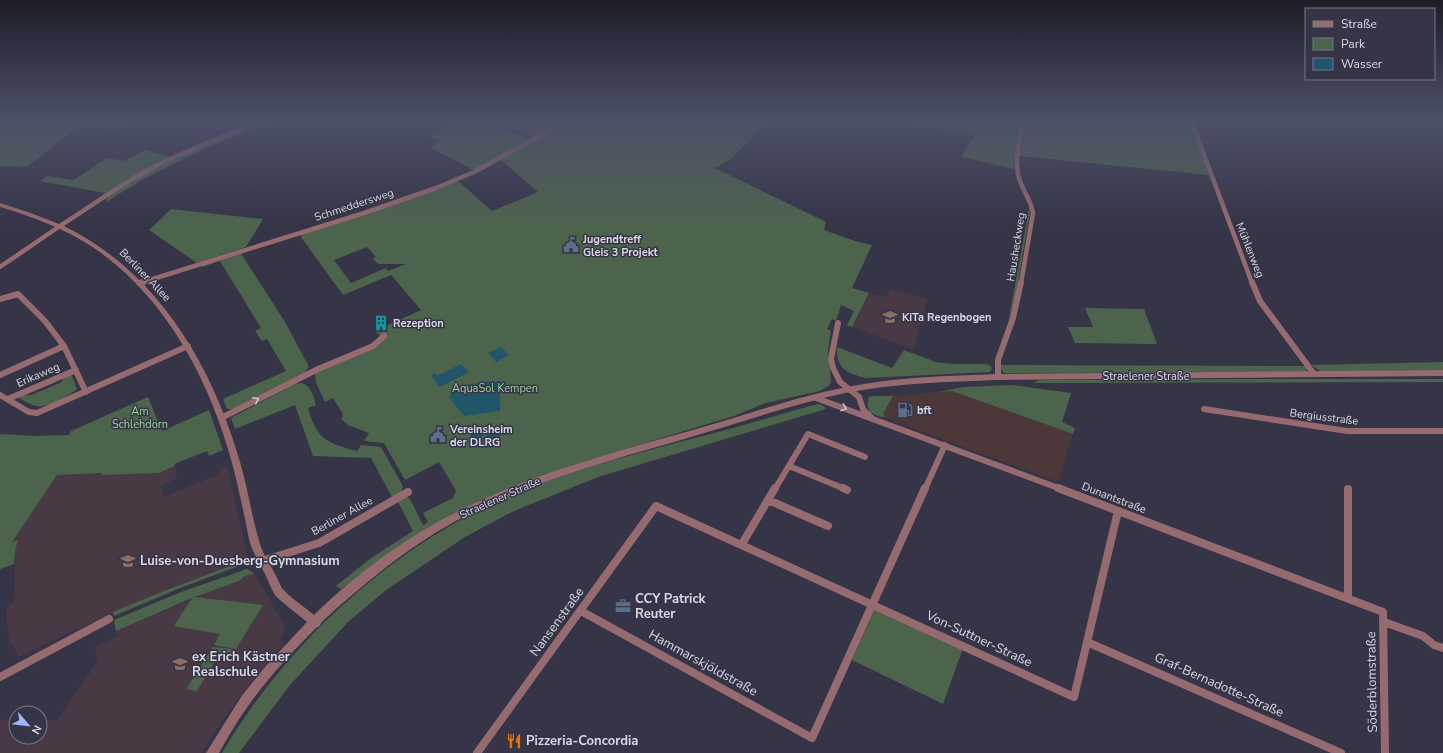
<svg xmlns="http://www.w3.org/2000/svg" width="1443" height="753" font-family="'Nunito Sans',sans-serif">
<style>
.commercial{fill:#4d3839}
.education{fill:#493945}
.green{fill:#4c644c;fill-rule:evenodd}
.water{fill:#21566a}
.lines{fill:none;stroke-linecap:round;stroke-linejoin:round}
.minor-far2{stroke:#966b6f;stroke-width:4.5}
.minor-far1{stroke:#966b6f;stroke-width:6}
.minor{stroke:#966b6f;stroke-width:8}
.tertiary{fill:#966b6f;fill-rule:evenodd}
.oneway{stroke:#ccc3cd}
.labels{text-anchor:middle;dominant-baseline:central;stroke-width:3;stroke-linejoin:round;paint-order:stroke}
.street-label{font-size:11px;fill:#d9d9e5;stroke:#363447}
.poi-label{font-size:11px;font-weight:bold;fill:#d9d9e5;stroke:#363447;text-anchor:start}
.park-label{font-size:11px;fill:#9bd29c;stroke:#363447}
.near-poi-label{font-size:13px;font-weight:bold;fill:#d9d9e5;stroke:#363447;text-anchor:start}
.near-street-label{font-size:13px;fill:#d9d9e5;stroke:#363447}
</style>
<rect width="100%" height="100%" fill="#363447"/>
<path class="commercial" d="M951,391L1073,434L1059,480L1056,481L931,435L885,417L883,414L893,396Z"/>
<path class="education" d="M890,289L927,299L914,349L852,327L869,293L886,297Z
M175,466L177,478L161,486L164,497L220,474L219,469L227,466L248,559L159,593L68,633L19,657L10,641L7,625L6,607L14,603L15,551L18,540L11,543L57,475L103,473L102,475L159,473Z
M254,573L281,619L285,628L280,641H286L263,667L222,721L201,753H0V721L16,717V737H40V719L57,721L97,662L95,647L117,637L116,631Z"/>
<path class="green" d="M0,120H132L115,129L77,127L27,167L0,166Z
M257,120L192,148L98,199H97L105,193L40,181L47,176L74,180L106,158L125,161L145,150L170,157Z
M267,120H276C216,143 161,166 108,201L106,200C109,193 121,188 128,184C172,158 219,139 267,120Z
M461,120H488L530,140L474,170L431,148L440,140L429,137Z
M496,120H563L534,138Z
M568,120L767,122L731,159L715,168L826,222L824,230L858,242L872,245L852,288L869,293L852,327L847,325L854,311L841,305L836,321L832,319L827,329L831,331L828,349L831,381L830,385L820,391L766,403L734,416L576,464L521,484L408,541L369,568L341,589L336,586L371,558L413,531L397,500L405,496L410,499L423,525L428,522L423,513L453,498L456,491L439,462L405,480L384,443L364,441L369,433L348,425L341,419L343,417L342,415L343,414L333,398L325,402L316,383L315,373L377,345L380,336L375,331L421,310L391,275L343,295L301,237L302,233L458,181L492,211L538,192L500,159L545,135ZM367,247L376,257L373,259L378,264H406L388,271L386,268L351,283L334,260Z
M917,120H1019L1014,169L961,157L975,135L915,124Z
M1024,120H1190L1209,175L1019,156Z
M1030,204V212L1016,294L1008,323Z
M171,209L263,219L246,247L197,263L149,230Z
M240,252L285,322L309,367L304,373L233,409H227L223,399L286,371L267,339L262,341L255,331L261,328L220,261L202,267L201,264Z
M1085,308L1144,309L1157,344L1075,343L1068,327H1093Z
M837,347L892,368L904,350L936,362L952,364H987L991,366L992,369L990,372L866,378C847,373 836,369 837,347Z
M1443,362V370L1322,372L1311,365Z
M998,365L1307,366L1306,372L1016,373H1004Z
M71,374L77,389C71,395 45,409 37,406C30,405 23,400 17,397L23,395H31L60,383L65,377Z
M1254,379H1443V382L1033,383L1039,380Z
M302,383C311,386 314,397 316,405L308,408C317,440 327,443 357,451L361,445L381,447L403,486L401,493L392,497L371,458L313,456L295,405L235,429L231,418L295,384Z
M1013,385L1071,393L1062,422L1073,427L1075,429L1073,434L952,391L938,392L963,387Z
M872,396H893L883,414L885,417C872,417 864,409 869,397Z
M148,397L162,431L209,410L223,450L209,456L207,451L174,464L175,466L159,473L101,475L102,473L57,475L12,542L18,540L15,551L14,564L0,569V434L36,436L69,435L71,431Z
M819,404L825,407L826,409L598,477L514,511L465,537L386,590L348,622L290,685L239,753H222C284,647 387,551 500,500C561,473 627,456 691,439C717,432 742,426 768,418C785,414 802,407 819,404Z
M248,559L250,562L180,588L114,616L113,612L159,593Z
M247,569L254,573L243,577L241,580L195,597L263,605L236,649L214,645L220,634L174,626L192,598L116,631L114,620L181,592Z
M878,609L963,648L943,704L852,660L874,611Z
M213,647L233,649L226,661L216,659L197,691L186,689Z"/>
<path class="water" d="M501,347L509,355L496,362L488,353Z
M461,364L469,372L440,387L431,376L435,373L437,376Z
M500,381V411L464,416L449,397C462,381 481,383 500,381Z
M500,427V441L487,443V428Z
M482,431L484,433L481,438H485C481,444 477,450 469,445L474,442L472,440L469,441L471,434L475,432Z"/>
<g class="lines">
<path class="minor-far2" d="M1191,120L1252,283
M0,267L60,226
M140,283L364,213L436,188L474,172L542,135L565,120
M1021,283L1033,213C1031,201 1024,192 1020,181C1013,162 1020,139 1023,120"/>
<path class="minor-far1" d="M1252,282L1260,301L1314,374
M139,283L144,282
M0,299L18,294L45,321L64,346L86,392
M838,323L831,359L833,368L840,382L859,397L863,409L871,417
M0,375L64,346
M998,377V360L1013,318L1021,282
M0,395L29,412L37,413L188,346
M816,398L1061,489
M8,399L76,370
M1204,409L1347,431H1443
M221,418L318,369L373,346L384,336
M789,466L845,489
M775,489L808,434L865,457
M925,489L945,445"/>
<path class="minor" d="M843,488L847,490
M1058,488L1383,612L1385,753
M1348,489V598
M768,500L828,526
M742,544L775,488
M262,561L319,543L408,492
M581,611L812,738L925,488
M1384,622L1423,636L1434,645L1443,648
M1087,642L1341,753
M0,677L109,619
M477,753L656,506L1074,697L1118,511"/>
<path class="tertiary" d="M257,120H265L164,164L125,186L64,226C158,272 212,365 240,462C248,489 252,518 260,544C263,554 269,563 274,572C277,577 279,583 282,588C288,596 306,608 314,615C362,568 420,527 482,500C549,469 622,450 693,430C744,416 794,397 847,387C896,377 947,376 998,374L1443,370V376L998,380C947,382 896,383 845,393C797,403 749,420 701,434C617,459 532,480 454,522C407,548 366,582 326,618L321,623L320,626L316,628C292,652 268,678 248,706C237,721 228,737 219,753H206L241,697L264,668L307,622C299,615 281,602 275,595C271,589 269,582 266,576C261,566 255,556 251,546C248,537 247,528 245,519C241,500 237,482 232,463C210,381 166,297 94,248C66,229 33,217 0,207V203L28,212L59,224C88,205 117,185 147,168C182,150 220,135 257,120Z"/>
</g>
<defs><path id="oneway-chevron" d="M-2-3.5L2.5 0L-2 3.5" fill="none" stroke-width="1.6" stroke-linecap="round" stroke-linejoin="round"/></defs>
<g class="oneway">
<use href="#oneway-chevron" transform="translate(256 400) rotate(-27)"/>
<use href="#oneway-chevron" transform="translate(844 408) rotate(20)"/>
</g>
<linearGradient id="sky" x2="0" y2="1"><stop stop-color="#1e1d27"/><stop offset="0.53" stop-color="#4c5069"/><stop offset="1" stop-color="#4c5069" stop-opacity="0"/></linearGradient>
<rect width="1443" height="226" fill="url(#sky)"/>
<defs>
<symbol id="civic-bare" viewBox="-9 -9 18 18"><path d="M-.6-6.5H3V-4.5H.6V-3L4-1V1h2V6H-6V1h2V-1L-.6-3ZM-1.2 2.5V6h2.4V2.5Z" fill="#5c6f8a" stroke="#363447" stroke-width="2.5" paint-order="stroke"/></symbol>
<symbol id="school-bare" viewBox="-9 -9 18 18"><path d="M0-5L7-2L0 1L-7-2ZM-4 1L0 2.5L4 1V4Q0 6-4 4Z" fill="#8d6e63" stroke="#363447" stroke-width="2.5" paint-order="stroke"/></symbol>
<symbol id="building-bare" viewBox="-9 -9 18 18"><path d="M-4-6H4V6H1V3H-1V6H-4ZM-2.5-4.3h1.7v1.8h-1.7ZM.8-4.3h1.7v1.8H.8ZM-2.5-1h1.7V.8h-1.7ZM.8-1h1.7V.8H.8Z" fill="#0f9aa8" stroke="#363447" stroke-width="2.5" paint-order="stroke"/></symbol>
<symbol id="fuel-bare" viewBox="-9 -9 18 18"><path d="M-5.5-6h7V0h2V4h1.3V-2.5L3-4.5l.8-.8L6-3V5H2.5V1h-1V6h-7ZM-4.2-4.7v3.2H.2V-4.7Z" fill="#5c6f8a" stroke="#363447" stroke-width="2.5" paint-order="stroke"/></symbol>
<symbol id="office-bare" viewBox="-9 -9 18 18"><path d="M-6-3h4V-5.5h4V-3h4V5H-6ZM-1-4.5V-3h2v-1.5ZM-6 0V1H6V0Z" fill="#5c6f8a" stroke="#363447" stroke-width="2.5" paint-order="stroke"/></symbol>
<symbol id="restaurant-bare" viewBox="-9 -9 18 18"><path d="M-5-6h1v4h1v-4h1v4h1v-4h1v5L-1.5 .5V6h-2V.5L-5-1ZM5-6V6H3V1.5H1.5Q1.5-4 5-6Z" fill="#e8710a" stroke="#363447" stroke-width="2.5" paint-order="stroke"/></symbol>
</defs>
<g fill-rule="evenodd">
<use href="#civic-bare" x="560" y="234" width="22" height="22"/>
<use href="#school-bare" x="879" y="306" width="22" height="22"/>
<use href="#building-bare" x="370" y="312" width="22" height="22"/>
<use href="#fuel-bare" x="894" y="399" width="22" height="22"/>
<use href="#civic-bare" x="427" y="424" width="22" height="22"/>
<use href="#school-bare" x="117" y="550" width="22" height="22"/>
<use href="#office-bare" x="612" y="595" width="22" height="22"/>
<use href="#school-bare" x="169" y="653" width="22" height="22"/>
<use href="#restaurant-bare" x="503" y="730" width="22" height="22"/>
</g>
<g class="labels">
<g class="street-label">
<text transform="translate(354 205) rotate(-18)">Schmeddersweg</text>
<text transform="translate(1016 247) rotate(-81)">Hausheckweg</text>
<text transform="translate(1250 250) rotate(68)">Mühlenweg</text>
<text transform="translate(145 275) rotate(46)">Berliner Allee</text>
<text transform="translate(38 375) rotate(-23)">Erikaweg</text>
<text x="1146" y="376">Straelener Straße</text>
<text transform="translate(1324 417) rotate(7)">Bergiusstraße</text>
<text transform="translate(500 498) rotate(-24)">Straelener Straße</text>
<text transform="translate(1114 498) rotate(21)">Dunantstraße</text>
<text transform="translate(342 516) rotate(-29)">Berliner Allee</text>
</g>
<g class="poi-label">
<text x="583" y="239">Jugendtreff<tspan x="583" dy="13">Gleis 3 Projekt</tspan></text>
<text x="902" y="317">KiTa Regenbogen</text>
<text x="393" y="323">Rezeption</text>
<text x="917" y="410">bft</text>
<text x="450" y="429">Vereinsheim<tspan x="450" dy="13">der DLRG</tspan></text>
</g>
<g class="park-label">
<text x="495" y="388">AquaSol Kempen</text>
<text x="140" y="411">Am<tspan x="140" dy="13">Schlehdorn</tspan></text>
</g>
<g class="near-poi-label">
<text x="140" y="561">Luise-von-Duesberg-Gymnasium</text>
<text x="635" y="599">CCY Patrick<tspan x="635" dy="15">Reuter</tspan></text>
<text x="192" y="657">ex Erich Kästner<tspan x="192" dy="15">Realschule</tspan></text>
<text x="526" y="741">Pizzeria-Concordia</text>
</g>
<g class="near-street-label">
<text transform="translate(557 622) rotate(-54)">Nansenstraße</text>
<text transform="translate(979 639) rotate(25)">Von-Suttner-Straße</text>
<text transform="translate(703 663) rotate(29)">Hammarskjöldstraße</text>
<text transform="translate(1372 682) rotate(-91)">Söderblomstraße</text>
<text transform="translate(1219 685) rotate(24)">Graf-Bernadotte-Straße</text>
</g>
</g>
<rect x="1305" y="8" width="130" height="72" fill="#363447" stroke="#777686"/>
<rect x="1313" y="21" width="20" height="6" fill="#966b6f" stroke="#777686"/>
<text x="1341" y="28" font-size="12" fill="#d9d9e5">Straße</text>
<rect x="1313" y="38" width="20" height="12" fill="#4c644c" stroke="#777686"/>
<text x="1341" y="48" font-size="12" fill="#d9d9e5">Park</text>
<rect x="1313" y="58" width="20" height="12" fill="#21566a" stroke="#777686"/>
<text x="1341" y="68" font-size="12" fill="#d9d9e5">Wasser</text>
<g transform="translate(28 725) rotate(118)"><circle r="19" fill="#363447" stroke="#777686"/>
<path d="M0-3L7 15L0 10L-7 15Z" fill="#a0b3fd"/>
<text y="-6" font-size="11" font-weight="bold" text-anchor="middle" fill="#d9d9e5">N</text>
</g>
</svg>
